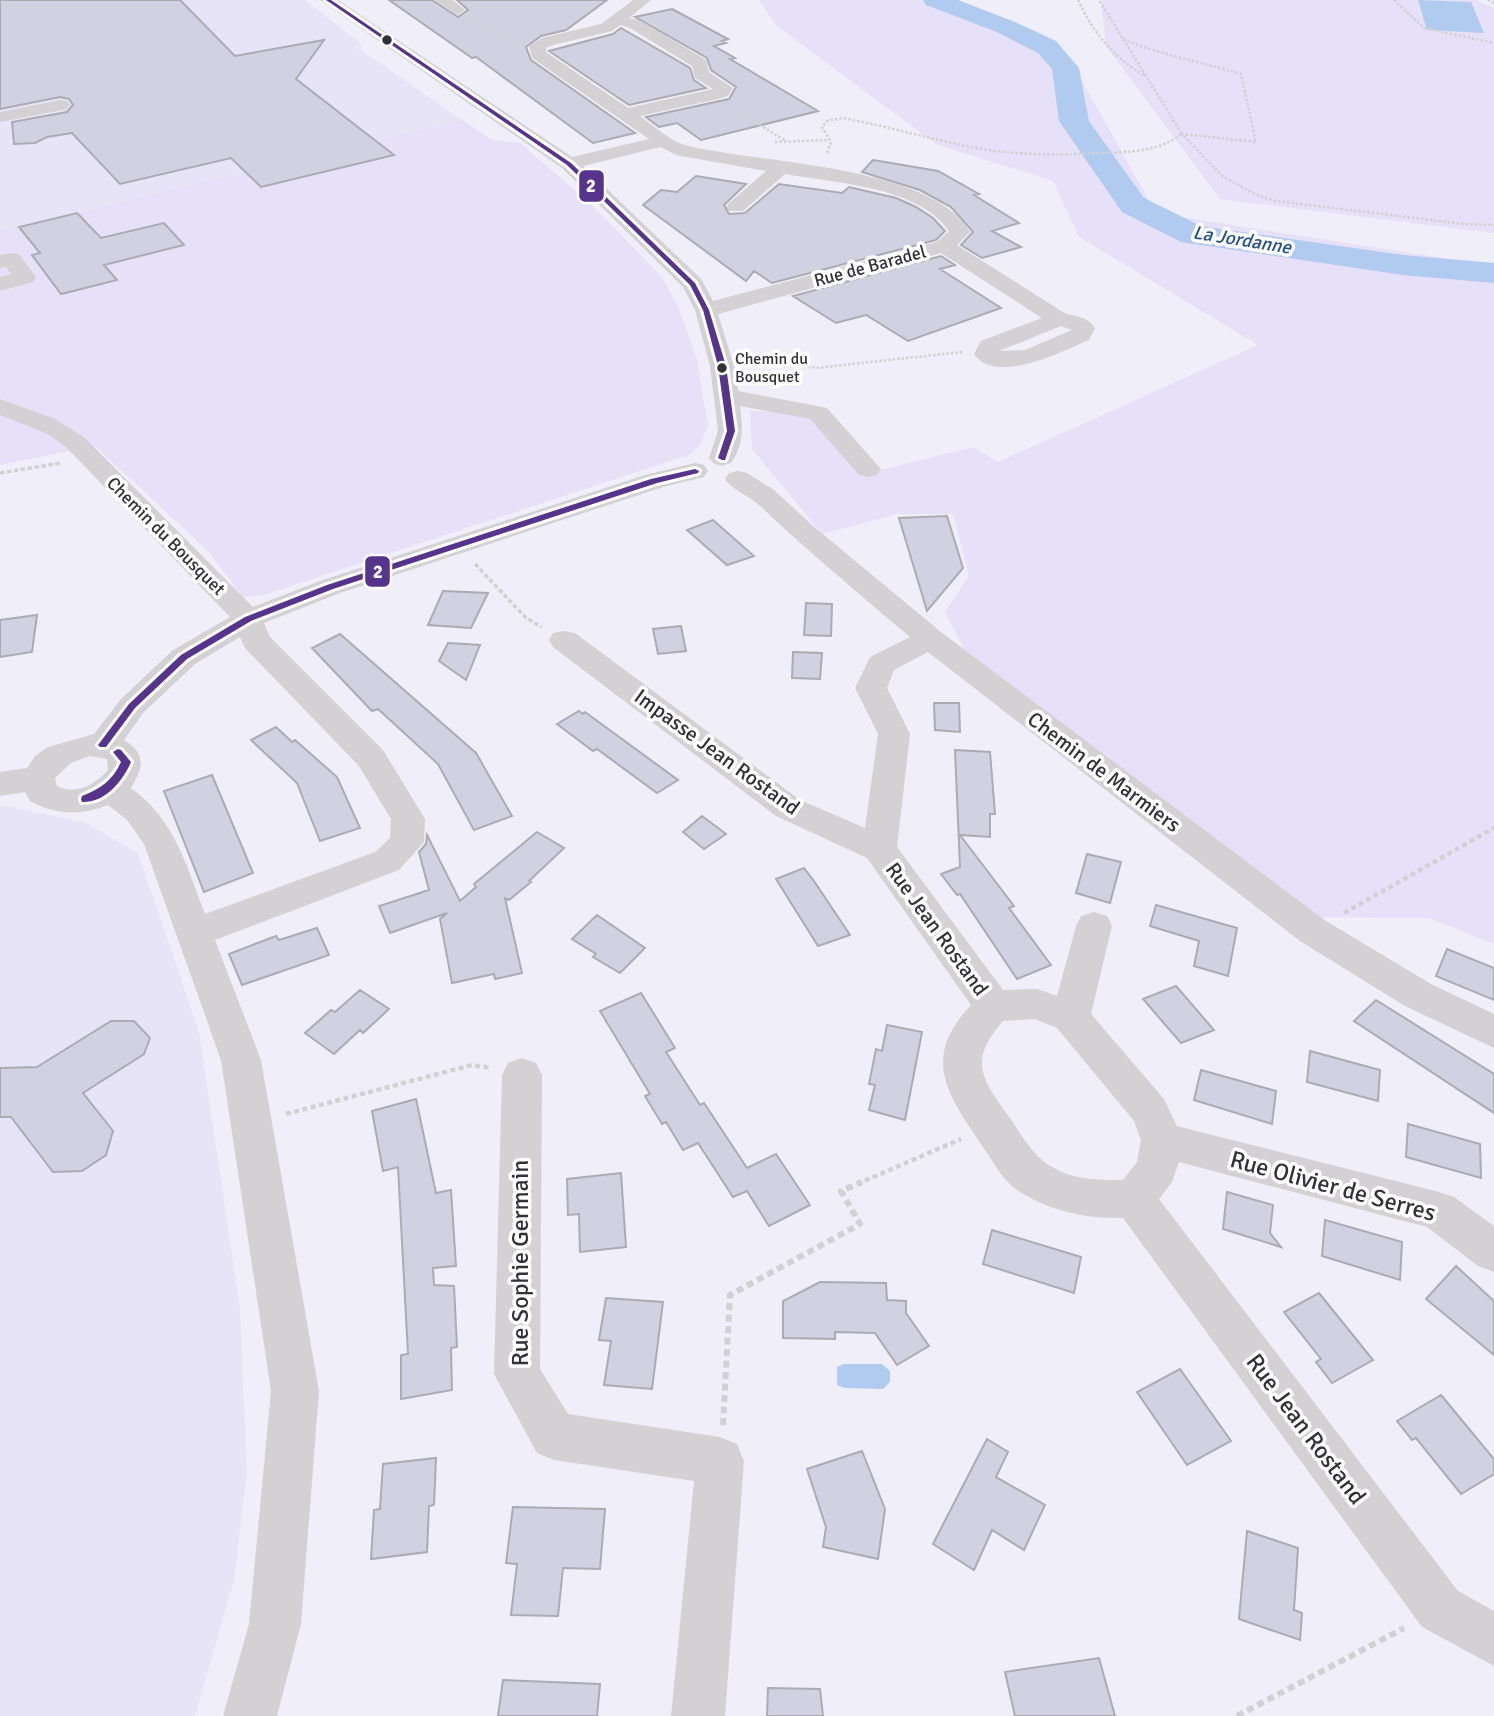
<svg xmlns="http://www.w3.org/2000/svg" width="1494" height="1716" font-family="Signika,sans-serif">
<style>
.built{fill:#e7e4f7}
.green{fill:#e6e1f9}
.water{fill:#b1caf0}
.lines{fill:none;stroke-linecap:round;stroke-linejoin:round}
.river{fill:#b1caf0;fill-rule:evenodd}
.building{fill:#d2d1e1;stroke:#acabb3;stroke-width:2}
.path-far3{stroke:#d1d1d4;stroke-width:2.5;stroke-dasharray:2.5 2;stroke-linecap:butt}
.path-far2{stroke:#d1d1d4;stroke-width:3.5;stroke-dasharray:4.5 2.5;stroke-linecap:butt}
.path-far1{stroke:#d1d1d4;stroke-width:4.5;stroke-dasharray:5 3.5;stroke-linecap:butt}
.path{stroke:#d1d1d4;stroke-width:6;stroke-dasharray:7 4.5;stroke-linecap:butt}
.minor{fill:#d3d1d4;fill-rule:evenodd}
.bus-1-casing{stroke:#fff;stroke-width:6}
.bus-1{fill:#56348b;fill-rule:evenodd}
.bus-dot{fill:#323038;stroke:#fff;stroke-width:2.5}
.labels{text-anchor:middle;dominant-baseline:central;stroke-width:7;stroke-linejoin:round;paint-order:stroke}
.far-bus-label{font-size:16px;fill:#323038;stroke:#fff;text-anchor:start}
.far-street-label{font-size:18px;fill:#323038;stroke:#fff}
.far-water-label{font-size:19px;font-style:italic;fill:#20508d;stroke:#fff}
.street-label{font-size:21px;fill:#323038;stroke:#fff}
.near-street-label{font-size:24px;fill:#323038;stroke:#fff}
.line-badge{stroke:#fff;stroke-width:2.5}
.badge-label{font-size:19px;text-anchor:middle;font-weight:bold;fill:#fff}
</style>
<rect width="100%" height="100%" fill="#f0eef8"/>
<path class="built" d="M0,0H305L364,46L358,48L462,120L0,231Z
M0,805L84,822L138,853L199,1032L240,1309L247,1473L234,1581L195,1716H0Z"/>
<path class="green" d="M759,0H928L1072,63L1156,213L1494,266V944L1429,918L1313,917L975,671L945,612L969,575L953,514H897L822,534L752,449L750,411L779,410L806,415L860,475L974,447L998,462L1258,345L1079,237L1053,181L936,144L777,26Z
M1101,0H1477L1494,9V233L1220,199L1106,46Z
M462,120L492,140L520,143L591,204L661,276L678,306L697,360L708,426L701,443L691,454L264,595L243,597L208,551L95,446L0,465V231Z"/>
<path class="water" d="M1418,0L1471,2L1484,33L1427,30Z
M844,1364H882L890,1371V1382L883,1389L845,1388L837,1385V1367Z"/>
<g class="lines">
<path class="river" d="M923,0H958L1015,22L1056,41L1079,68L1089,121L1144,198L1201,226L1403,255L1494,263V283L1403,275L1181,242L1122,212L1059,121L1052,69L1038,53L997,32L926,5Z"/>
</g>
<path class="building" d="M0,0H180L235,56L324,40L296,79L394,155L261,187L231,158L120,184L72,133L47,137L35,143L14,144L12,122L67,112L73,105L69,99L60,97L0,109Z
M389,0H432L458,17L468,10L457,0H607L566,30L541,36L526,47L531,60L635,133L593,143L476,57L472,58Z
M672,9L728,39L722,41L726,43L714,46L735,58L730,59L818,111L701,140L677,123L659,127L646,117L729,99L736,87L711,70L707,58L635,17Z
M621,28L690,68L694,80L706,88L629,105L549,51L613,34Z
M873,160L938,171L979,194L974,195L1019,223L992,231L1021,247L982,258L961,245L973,232L951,207L920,190L862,172Z
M696,176L746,184L724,205L729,214L745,213L779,184L842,193L849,187L896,198L916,207L933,218L945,231L936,240L772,283L754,271L746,281L643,205L661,190L677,192Z
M77,213L101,238L164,223L184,245L104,265L117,280L61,294L32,255L40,253L19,227Z
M941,256L955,265L940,269L1001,308L908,341L866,315L836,323L793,296Z
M947,516L963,568L927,611L899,518Z
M713,520L754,556L727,565L687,530Z
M443,591L488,593L471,628L428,625Z
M806,603L832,604L831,636L804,635Z
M37,615L32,652L0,657V620Z
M681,626L686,651L658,654L653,629Z
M340,634L476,753L512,816L474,830L438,764L378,709L372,711L312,648Z
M448,643L480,645L466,680L439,661Z
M793,652L822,653L820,679L792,678Z
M934,703H959L960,732L935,730Z
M579,711L583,714L585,712L678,780L657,793L597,749L593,751L557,724Z
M276,727L292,742L295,740L337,777L360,828L320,841L297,783L251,740Z
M955,750L990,752L995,814H990V837L960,835L1014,906L1009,908L1051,965L1017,979L960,894L957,895L941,874L960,867Z
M212,775L253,873L204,892L164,791Z
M702,816L726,834L704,849L683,832Z
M537,832L564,848L529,881L531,882L509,900L505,898L522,973L495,979L494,974L452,983L440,919L447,913L390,933L379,906L429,890L419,852L426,844L427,835L460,901L476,887L474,884Z
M1087,854L1121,862L1110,903L1076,893Z
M804,868L814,881L850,935L818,946L776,879Z
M1156,905L1237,928L1228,976L1194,966L1199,941L1150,926Z
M597,915L645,948L620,973L593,957L596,954L572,939Z
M317,928L329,955L242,985L229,954L276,936L279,940Z
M1447,949L1494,968V1000L1436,976Z
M1176,986L1214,1030L1181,1043L1143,999Z
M360,990L389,1009L363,1033L360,1030L334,1054L305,1033L331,1010L335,1012Z
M641,993L675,1048L666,1052L700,1105L704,1103L747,1168L776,1154L810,1205L769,1226L747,1191L733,1197L698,1143L683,1150L666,1122L662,1124L645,1096L650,1094L600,1011Z
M1376,1000L1494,1074V1113L1354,1021Z
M111,1021H134L150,1038L144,1054L83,1093L113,1131L106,1155L82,1171L53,1172L11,1117H0V1068L37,1067Z
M887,1025L922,1032L905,1120L869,1110L875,1085L869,1084L876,1049L882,1051Z
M1310,1051L1380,1070L1378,1101L1307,1082Z
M1201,1070L1276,1091L1272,1124L1194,1100Z
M416,1099L436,1193L451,1190L456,1266L433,1268L434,1285L454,1286L457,1347L451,1348L452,1390L401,1399V1355L408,1354L398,1167L383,1171L372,1111Z
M1408,1124L1480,1144L1481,1178L1406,1157Z
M621,1173L626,1247L580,1252L579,1214L568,1215L567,1179Z
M1227,1192L1273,1205L1270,1233L1281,1247L1223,1229Z
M1325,1220L1402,1242L1400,1280L1322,1256Z
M992,1230L1081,1257L1074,1293L983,1264Z
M1456,1266L1494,1301V1355L1426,1299Z
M820,1282L886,1283L887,1300L906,1301V1313L929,1346L897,1365L875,1333L835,1332V1339L783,1338V1301Z
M1319,1293L1373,1360L1332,1383L1316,1362L1321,1359L1284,1312Z
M606,1298L663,1302L652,1389L604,1385L611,1341L599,1340Z
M1180,1369L1231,1441L1187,1465L1137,1392Z
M1441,1395L1494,1459V1474L1461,1494L1416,1438L1412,1440L1397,1421Z
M987,1439L1008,1452L996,1477L1045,1505L1024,1550L992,1530L974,1570L933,1544Z
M862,1451L885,1509L878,1559L823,1547L826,1527L807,1469Z
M436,1458L434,1505L429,1506L427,1552L371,1559L374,1510L380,1509L383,1464Z
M513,1507L605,1509L600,1569L563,1568L558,1616L511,1615L517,1564L506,1563Z
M1247,1531L1298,1548L1294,1610L1302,1613L1300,1640L1239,1619Z
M1099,1658L1115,1716H1015L1005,1672Z
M503,1680L600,1684L597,1716H498Z
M768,1688L820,1689L823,1716H767Z"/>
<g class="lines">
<path class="path-far3" d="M1078,0C1093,32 1114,59 1146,76
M1394,0L1424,28L1494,43
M1488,0L1494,3
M474,18L517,44
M1123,39C1161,55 1202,62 1241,74L1256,142L1182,134L1222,176L1259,196L1276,201L1464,224L1494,225
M740,113L786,141
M775,142L829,140
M827,153L831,142L822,127L827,121L842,118C893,127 942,143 994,151C1029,155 1065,155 1100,153C1129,152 1158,152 1182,134L1099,0
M746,354L816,368L962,352"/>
<path class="path-far2" d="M0,473L61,463
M475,564L526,618L542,627"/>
<path class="path-far1" d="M1344,913L1494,828
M286,1114L472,1065L491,1068
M857,1184L961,1139"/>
<path class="path" d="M723,1425L730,1295L860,1224L841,1191L862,1182
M1237,1716L1404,1628"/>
<path class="minor" d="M320,0H338L572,157L649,139L532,58L529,46L542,38L601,24L633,0H651L629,18L641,21L706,60L709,72L733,88L728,96L718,99L640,116C653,125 670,141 685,145C758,164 930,164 970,232L957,245L1066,314C1078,316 1089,318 1095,328L1089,340C1063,351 996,386 974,354L981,341L1042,318L941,253L718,314L734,366L738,391L827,408L881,469L877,475L868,477L859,475L810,419L740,406C743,427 744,445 731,463L722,466L713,463L709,458L718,431L710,366L695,310L683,287L562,168ZM620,25L630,28L692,66L695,78L713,89L628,108L546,52V48L553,45L612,31ZM661,147L676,155L766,171L729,203L726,207L729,211H743L785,174C834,183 918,186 949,231L937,242L713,301L701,279L583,166ZM1061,326L1072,330L1025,350L999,351Z
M435,0H453L465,10L457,15Z
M61,100L67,101L70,105L67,109L0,122V112Z
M11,253L19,254L36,277L33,282L0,291V277L11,274L6,267L0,268V255Z
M0,399L55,419L85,438L253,607L320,581L645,475L695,463L704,465L708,471L704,477L663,487L340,593L264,623L270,637L383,750L425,819L424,842L399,870L215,940L261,1060L319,1391L301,1624L277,1716H223L249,1624L271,1391L221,1060L144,844L127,820L108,805C80,816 56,815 30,801L25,792L0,796V772L27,768L35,756L48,747L94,734L121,699L173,650L230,617L67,448L48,434L0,415ZM240,637L245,648L359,766L391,819L390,838L375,852L205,914C186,865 175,820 131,788C143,768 147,754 124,740L143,713L195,664ZM90,756L107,759L108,770C96,784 76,796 57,786L55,778L71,763Z
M738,471L747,473L774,490L813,526L941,632L1326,921L1431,984L1494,1014V1048L1405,1006L1300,941L928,652L894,670L887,688L910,734L897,847L1003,990L1037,989L1057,996L1076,926L1081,916L1094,912L1107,916L1112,926L1091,1014L1164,1099L1177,1126L1439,1192L1454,1197L1494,1226V1272L1478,1266L1427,1227L1179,1162L1172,1182L1159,1199L1458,1591L1494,1611V1666L1422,1627L1123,1218C1089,1219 1054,1212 1025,1195C1004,1184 996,1166 983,1147C948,1095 920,1059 971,1005L867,858L776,816L553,647L549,640L553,633L564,631L575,633L800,800L865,828L878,734L855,688L870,657L910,637C859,594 808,551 759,505C748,495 733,491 725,479L729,473ZM1035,1019L1057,1028L1134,1121L1141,1140L1137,1162L1123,1180C1100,1180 1074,1180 1054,1168C1035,1158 1026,1142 1014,1124C986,1083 964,1065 1003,1021Z
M522,1058L536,1063L542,1075L540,1369L568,1414L720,1437L737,1444L744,1461L725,1716H671L694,1481L554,1460L537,1453L494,1374L502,1075L508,1063Z"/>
<defs>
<path id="bus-1" d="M326,0H331L571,163L695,283L709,310L726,366L735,431L725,460H722L718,458L727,431L718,366L703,310L690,285L567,165Z
M695,469L699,471L698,473L657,483L333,589L251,621L187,659L135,708L106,747H100L98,745L129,704L181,655L245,617L327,585L651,479Z
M118,749L121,750L131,762C123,781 105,803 82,802L81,799L82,796C100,789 113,780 121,762L113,752Z"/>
</defs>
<use href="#bus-1" class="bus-1-casing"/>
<use href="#bus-1" class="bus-1"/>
</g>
<g class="bus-dot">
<circle cx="387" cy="40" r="6"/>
<circle cx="722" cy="368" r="6"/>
</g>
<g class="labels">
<g class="far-bus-label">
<text x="735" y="359">Chemin du<tspan x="735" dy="18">Bousquet</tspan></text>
</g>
<g class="far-street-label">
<text transform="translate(870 266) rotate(-15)">Rue de Baradel</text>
<text transform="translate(166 536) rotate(45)">Chemin du Bousquet</text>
</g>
<g class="far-water-label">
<text transform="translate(1242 240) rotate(9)">La Jordanne</text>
</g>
<g class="street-label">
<text transform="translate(717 752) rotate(36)">Impasse Jean Rostand</text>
<text transform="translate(1104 772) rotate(37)">Chemin de Marmiers</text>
<text transform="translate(937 929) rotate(54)">Rue Jean Rostand</text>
</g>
<g class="near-street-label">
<text transform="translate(1333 1186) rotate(15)">Rue Olivier de Serres</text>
<text transform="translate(520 1263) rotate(-90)">Rue Sophie Germain</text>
<text transform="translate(1306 1429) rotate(53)">Rue Jean Rostand</text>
</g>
</g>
<g class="line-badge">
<rect x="578" y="169" width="27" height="34" rx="7" fill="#56348b"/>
<rect x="364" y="555" width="27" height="33" rx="7" fill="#56348b"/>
</g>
<g class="badge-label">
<text x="591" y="192">2</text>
<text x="378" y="578">2</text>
</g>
</svg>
